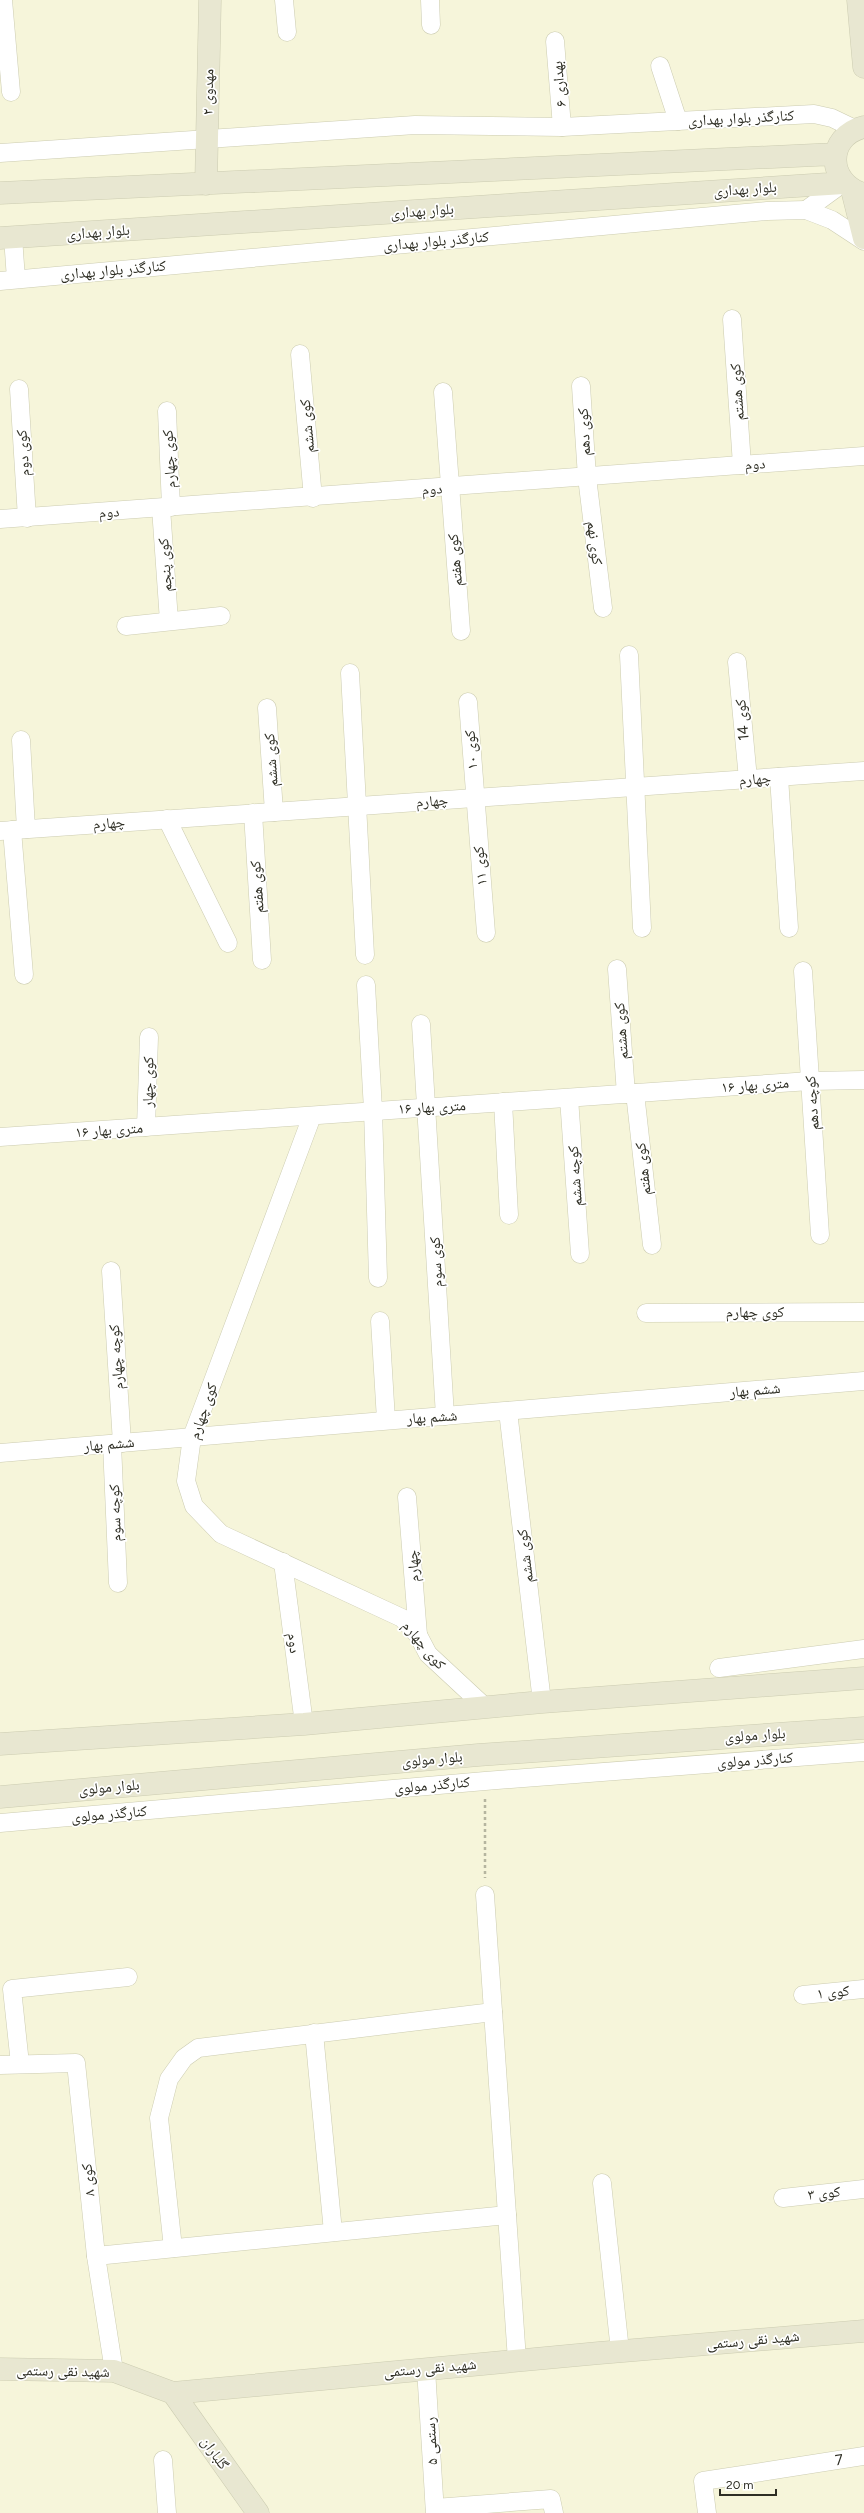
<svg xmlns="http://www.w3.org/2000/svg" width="864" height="2513" font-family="Figtree,'Noto Naskh Arabic',sans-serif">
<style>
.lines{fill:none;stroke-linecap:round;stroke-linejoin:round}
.street-casing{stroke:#ccccb1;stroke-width:19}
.secondary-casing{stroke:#ccccb1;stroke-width:23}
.path{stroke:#b5b59f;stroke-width:2.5;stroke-dasharray:3 3;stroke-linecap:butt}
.street{stroke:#fff;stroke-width:18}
.secondary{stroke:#e8e7d1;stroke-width:22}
.labels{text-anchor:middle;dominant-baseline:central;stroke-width:3.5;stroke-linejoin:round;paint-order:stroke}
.street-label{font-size:15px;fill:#2e2e24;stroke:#fff}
</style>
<rect width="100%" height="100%" fill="#f6f5da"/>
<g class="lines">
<defs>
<g id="street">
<path d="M3,0L11,92"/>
<path d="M284,0L287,32"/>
<path d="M430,0L431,25"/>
<path d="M555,41L562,127"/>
<path d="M660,66L678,121"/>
<path d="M0,153L415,125L562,127L814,114L832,118L855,129"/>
<path d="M806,210L843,183"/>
<path d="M13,237L16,279"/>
<path d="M0,281L767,211L806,210L832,220L864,241"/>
<path d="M732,319L742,465"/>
<path d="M300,354L313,498"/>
<path d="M581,386L587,477L603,608"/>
<path d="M19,389L27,518"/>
<path d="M443,392L461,631"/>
<path d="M167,411L171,507"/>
<path d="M161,508L169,621"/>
<path d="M0,519L864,456"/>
<path d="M126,626L221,616"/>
<path d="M629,655L642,928"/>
<path d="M737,662L748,779"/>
<path d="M350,673L365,955"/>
<path d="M468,702L486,933"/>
<path d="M267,708L274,812"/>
<path d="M21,740L26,829"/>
<path d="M779,777L789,928"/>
<path d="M253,813L262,960"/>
<path d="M167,819L228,943"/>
<path d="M12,830L24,975"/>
<path d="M0,831L864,771"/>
<path d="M617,969L626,1094"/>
<path d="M803,971L820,1235"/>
<path d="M366,985L373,1110L378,1278"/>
<path d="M421,1024L445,1416"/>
<path d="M635,1093L652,1245"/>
<path d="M569,1098L580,1254"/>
<path d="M503,1102L509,1215"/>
<path d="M312,1116L192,1437L186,1481L194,1506L221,1534L402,1618L418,1635L428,1654L485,1707"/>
<path d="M146,1127L149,1037"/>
<path d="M0,1137L810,1081L864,1080"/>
<path d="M111,1271L122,1443"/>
<path d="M646,1313L864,1312"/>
<path d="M380,1321L386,1420"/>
<path d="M508,1411L542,1702"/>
<path d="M112,1444L118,1583"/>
<path d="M0,1453L864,1381"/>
<path d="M407,1497L418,1635"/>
<path d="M283,1562L304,1724"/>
<path d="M719,1668L864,1649"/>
<path d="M0,1823L485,1781L864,1752"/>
<path d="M485,1895L517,2360"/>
<path d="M803,1995L864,1989"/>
<path d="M314,2033L333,2232"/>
<path d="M20,2064L12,1989L128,1977"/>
<path d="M0,2065L76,2063L96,2256L114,2371"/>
<path d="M602,2183L620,2351"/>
<path d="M783,2198L864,2189"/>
<path d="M173,2248L159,2118L169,2079L184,2058L198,2048L493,2012"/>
<path d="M96,2256L507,2215"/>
<path d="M426,2369L435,2513"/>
<path d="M163,2460L167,2513"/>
<path d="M435,2508L551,2499L554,2513"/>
<path id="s1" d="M707,2513L703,2481L864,2456"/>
</g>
<path id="secondary" d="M858,0L864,67
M864,127C825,136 827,184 864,194
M206,184L210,0
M852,190L864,238
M0,193L836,154
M0,238L843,183
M0,1744L304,1724L542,1702L864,1678
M0,1797L478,1755L864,1728
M0,2369L114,2371L173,2393L599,2353L864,2331
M173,2393L258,2513"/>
</defs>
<use href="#street" class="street-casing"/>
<use href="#secondary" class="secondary-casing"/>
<path class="path" d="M485,1799V1878"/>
<use href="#street" class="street"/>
<use href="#secondary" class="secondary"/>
</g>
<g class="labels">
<g class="street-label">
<text transform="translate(559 84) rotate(-95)">۶ بهداری</text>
<text transform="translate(208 92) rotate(-89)">مهدوی ۲</text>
<text transform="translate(741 118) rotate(-3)">کنارگذر بلوار بهداری</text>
<text transform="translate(745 189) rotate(-4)">بلوار بهداری</text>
<text transform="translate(422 211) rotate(-4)">بلوار بهداری</text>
<text transform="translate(98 232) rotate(-4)">بلوار بهداری</text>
<text transform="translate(436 241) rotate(-5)">کنارگذر بلوار بهداری</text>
<text transform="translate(113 270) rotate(-5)">کنارگذر بلوار بهداری</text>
<text transform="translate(737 392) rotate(-94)">کوی هشتم</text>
<text transform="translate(307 426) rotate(-95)">کوی ششم</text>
<text transform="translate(584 432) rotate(-93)">کوی دهم</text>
<text transform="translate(23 453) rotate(-94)">کوی دوم</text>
<text transform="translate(169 459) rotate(-93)">کوی چهارم</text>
<text transform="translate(755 464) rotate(-4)">دوم</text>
<text transform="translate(432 489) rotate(-4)">دوم</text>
<text transform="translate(109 512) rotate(-4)">دوم</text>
<text transform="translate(595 543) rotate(83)">کوی نهم</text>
<text transform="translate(455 560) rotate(-95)">کوی هفتم</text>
<text transform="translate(165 565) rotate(-94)">کوی پنجم</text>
<text transform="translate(742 720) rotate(-95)">کوی 14</text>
<text transform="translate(471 750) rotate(-94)">کوی ۱۰</text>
<text transform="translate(271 760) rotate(-94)">کوی ششم</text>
<text transform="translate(755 779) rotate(-4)">چهارم</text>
<text transform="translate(432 801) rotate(-4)">چهارم</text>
<text transform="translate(109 823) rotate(-4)">چهارم</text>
<text transform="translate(480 866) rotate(-95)">کوی ۱۱</text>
<text transform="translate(257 887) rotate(-94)">کوی هفتم</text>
<text transform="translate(621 1031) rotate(-94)">کوی هشتم</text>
<text transform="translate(148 1082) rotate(-89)">کوی چهار</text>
<text transform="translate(755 1085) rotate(-4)">۱۶ متری بهار</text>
<text transform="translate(812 1103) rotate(-94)">کوچه دهم</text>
<text transform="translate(432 1107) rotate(-3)">۱۶ متری بهار</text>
<text transform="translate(109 1130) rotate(-4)">۱۶ متری بهار</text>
<text transform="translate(643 1169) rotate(-96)">کوی هفتم</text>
<text transform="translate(575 1176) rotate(-94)">کوچه ششم</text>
<text transform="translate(436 1262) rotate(-93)">کوی سوم</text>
<text x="755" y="1312">کوی چهارم</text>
<text transform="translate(116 1357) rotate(-94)">کوچه چهارم</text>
<text transform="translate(755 1390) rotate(-5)">ششم بهار</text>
<text transform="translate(203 1411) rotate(-71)">کوی چهارم</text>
<text transform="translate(432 1417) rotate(-4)">ششم بهار</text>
<text transform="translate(109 1444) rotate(-5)">ششم بهار</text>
<text transform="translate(115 1513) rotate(-92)">کوچه سوم</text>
<text transform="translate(525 1556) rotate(-97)">کوی ششم</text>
<text transform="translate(413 1566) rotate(-94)">چهارم</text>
<text transform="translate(294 1643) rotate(83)">دوم</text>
<text transform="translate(424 1645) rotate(50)">کوی چهارم</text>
<text transform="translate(755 1735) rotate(-4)">بلوار مولوی</text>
<text transform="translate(432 1759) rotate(-5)">بلوار مولوی</text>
<text transform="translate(755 1760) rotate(-4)">کنارگذر مولوی</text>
<text transform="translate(432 1785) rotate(-5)">کنارگذر مولوی</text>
<text transform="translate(109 1787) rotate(-5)">بلوار مولوی</text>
<text transform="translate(109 1814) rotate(-5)">کنارگذر مولوی</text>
<text transform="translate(833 1992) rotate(-6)">کوی ۱</text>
<text transform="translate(88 2180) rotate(-96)">کوی ۸</text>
<text transform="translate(824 2193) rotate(-6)">کوی ۳</text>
<text transform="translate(753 2340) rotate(-5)">شهید نقی رستمی</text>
<text transform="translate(430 2368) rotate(-5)">شهید نقی رستمی</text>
<text transform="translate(63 2371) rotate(1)">شهید نقی رستمی</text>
<text transform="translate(431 2441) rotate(-93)">رستمی ۵</text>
<text transform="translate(215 2453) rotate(55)">گلباران</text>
<text stroke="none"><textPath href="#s1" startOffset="170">7</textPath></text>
</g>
</g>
<path d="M720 2489v6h56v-6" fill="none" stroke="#2e2e24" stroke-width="2"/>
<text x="726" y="2489" font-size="12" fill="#2e2e24" stroke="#ffffff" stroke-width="3" paint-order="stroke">20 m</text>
</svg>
